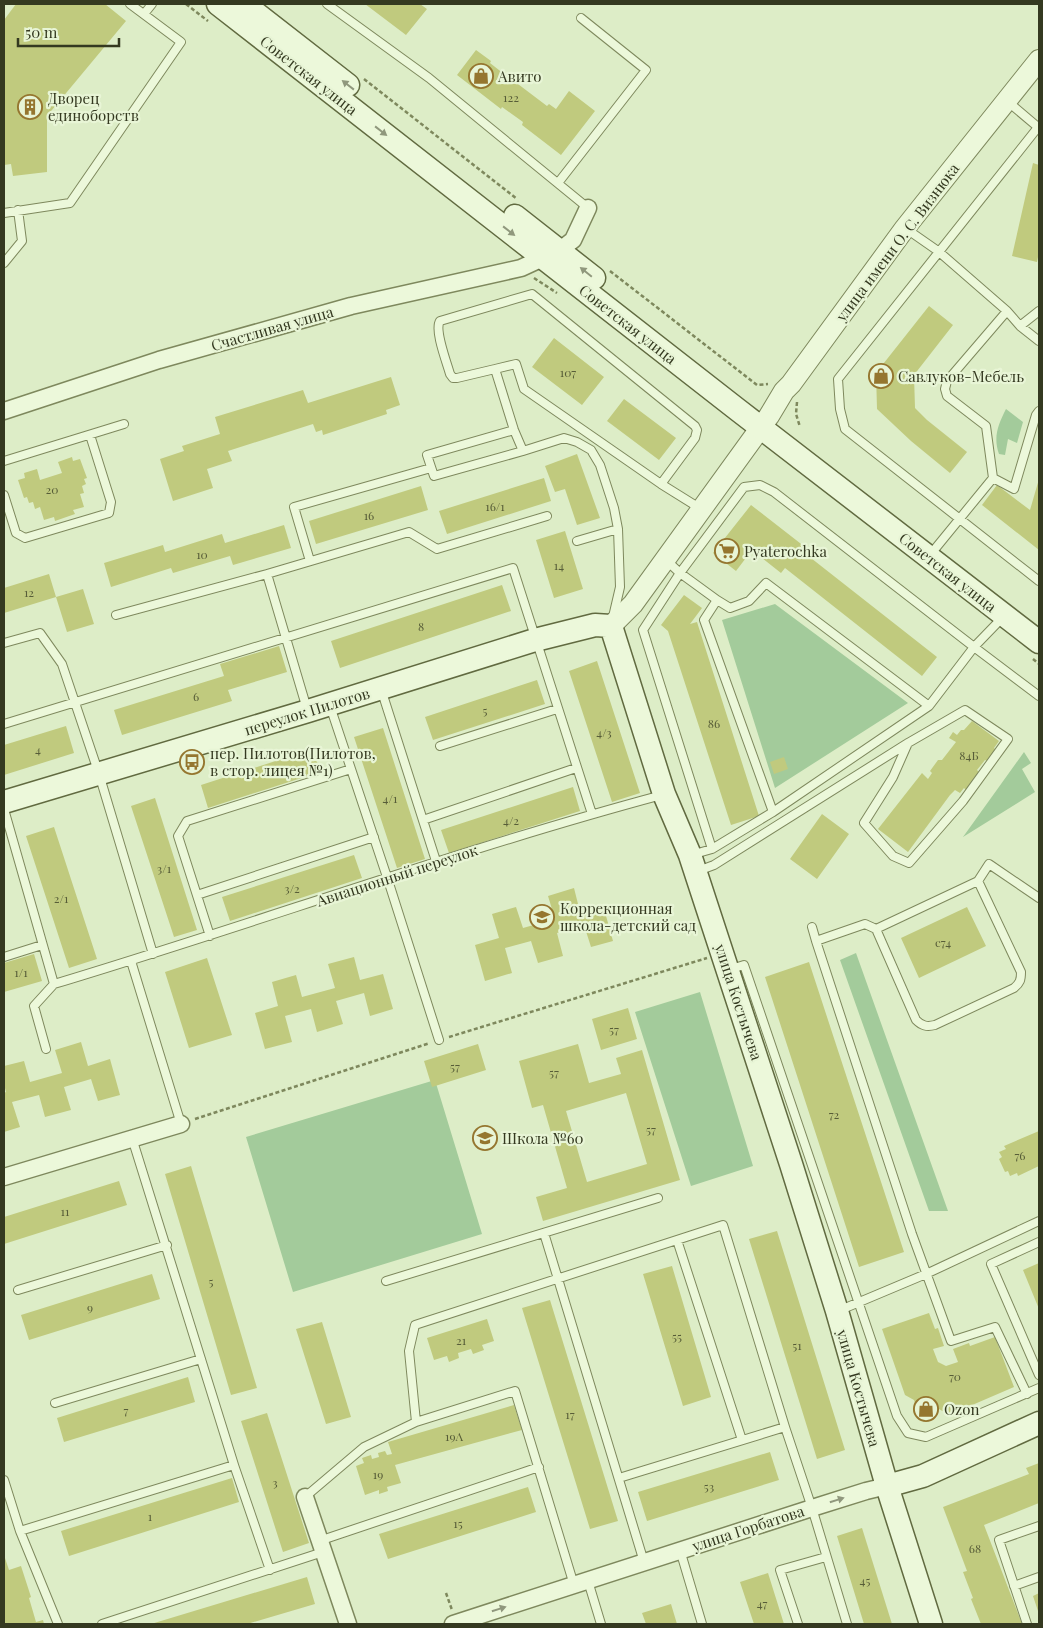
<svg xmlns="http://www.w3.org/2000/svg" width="1043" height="1628" font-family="'Playfair Display',serif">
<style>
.green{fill:#a3cb9b}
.building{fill:#c0ca7e;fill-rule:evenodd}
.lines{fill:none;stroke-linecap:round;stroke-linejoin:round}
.service-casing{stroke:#7e885d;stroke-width:10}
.minor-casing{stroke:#7e885d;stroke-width:19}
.tertiary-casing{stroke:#7e885d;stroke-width:22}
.secondary-casing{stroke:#616a40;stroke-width:25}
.path{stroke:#7e885d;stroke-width:2.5;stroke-dasharray:4 2.5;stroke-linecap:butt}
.service{stroke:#ecf8da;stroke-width:8}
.minor{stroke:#ecf8da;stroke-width:16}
.tertiary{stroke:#ecf8da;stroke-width:20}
.secondary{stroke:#ecf8da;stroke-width:22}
.oneway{fill:#90987d}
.labels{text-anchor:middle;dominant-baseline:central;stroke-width:4.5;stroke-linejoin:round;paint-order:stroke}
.number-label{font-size:12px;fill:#575d38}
.street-label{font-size:15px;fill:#343920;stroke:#e8f5d6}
.poi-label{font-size:15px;fill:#343920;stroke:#e8f5d6;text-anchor:start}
</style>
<rect width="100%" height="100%" fill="#ddedc7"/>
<path class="green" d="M1006,409L1023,422L1017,443L1008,439L1005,455L999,454C993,437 998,425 1006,409Z
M775,604L908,703L775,788L722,620Z
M1024,752L1031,763L1022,769L1035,792L963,837Z
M856,953L948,1211H929L840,960Z
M700,992L753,1166L691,1186L635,1012Z
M435,1080L482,1234L293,1292L246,1137Z"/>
<path class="building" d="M16,4H105L126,21L47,116V172L13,176L11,164L4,165V20Z
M365,4H420L427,9L406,35Z
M476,50L491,61L490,63L504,74L505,72L511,76L510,78L547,106L549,104L556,109L569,91L595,111L561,155L522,125L523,122L502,107L501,109L457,75Z
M1033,163L1039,165V252L1037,262L1012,256Z
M929,306L953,325L914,375L915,408L927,420L967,452L950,473L911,441L877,409L876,373Z
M554,338L604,377L582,405L532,367Z
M391,377L400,405L386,410L387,414L323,435L322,430L316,432L313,424L228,451L232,461L207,469L213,488L173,501L160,459L184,451L182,446L220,434L215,417L303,390L308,403Z
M624,399L676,438L659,460L607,421Z
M577,454L600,518L577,525L565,489L555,492L545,466Z
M72,457L73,461L80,459L87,478L84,479L86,484L82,486L84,493L80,494L84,507L73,510L75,514L55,521L54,517L44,520L40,507L35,509L33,502L29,503L27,497L24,498L18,480L25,478L24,473L37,469L40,480L62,473L58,462Z
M544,478L551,501L447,534L439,511Z
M1039,479V550L982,505L997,485L1030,510Z
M421,486L428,510L316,544L309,521Z
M751,505L805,547L802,551L937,657L922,676L785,568L781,573L752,550L736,571L713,553Z
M284,525L291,548L233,565L230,556L173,573L171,568L111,587L104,563L163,545L165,552L222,534L225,543Z
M565,531L583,589L554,598L536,540Z
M49,574L56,597L4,613V588Z
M502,585L511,611L340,668L331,641Z
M83,589L94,624L67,632L56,597Z
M684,595L702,608L690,624L697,622L759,816L731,825L668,631L661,625Z
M279,646L287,672L228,690L232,701L122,735L114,710L224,676L220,664Z
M597,661L640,793L612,802L569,671Z
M537,680L545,704L433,740L425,717Z
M972,721L999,741L994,748L996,750L987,761L985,760L977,770L979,772L966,790L964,788L960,793L955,790L950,795L908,852L878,829L922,773L928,779L932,773L930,771L938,760H942L956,742L949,738L953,732L957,735L961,730H964Z
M66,726L74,753L4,775V745Z
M383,728L425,859L397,868L354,737Z
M313,749L320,772L208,808L201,785Z
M784,757L788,769L774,774L770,762Z
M573,787L580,811L449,853L441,830Z
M155,798L197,930L174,937L131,806Z
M822,814L849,834L817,879L790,859Z
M54,827L97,959L69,968L26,836Z
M354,855L362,878L230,921L222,897Z
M574,888L580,912L603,905L613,941L591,947L584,925L557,933L563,956L538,963L531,941L505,948L512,973L485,981L475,945L499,938L492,914L516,907L523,928L555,919L548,896Z
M967,907L986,946L919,978L901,938Z
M34,954L42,981L4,992V963Z
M354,957L360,980L383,974L393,1009L370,1016L364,993L336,1001L343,1024L317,1032L311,1009L285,1016L292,1042L265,1049L255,1013L278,1006L272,982L296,975L302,997L335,988L328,964Z
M207,958L232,1035L189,1048L165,972Z
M809,962L904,1252L859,1267L765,977Z
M628,1008L637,1039L601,1050L592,1019Z
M81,1042L88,1066L110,1059L120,1095L98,1101L91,1079L64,1087L71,1110L45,1117L39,1095L12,1102L20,1127L4,1132V1093L6,1092L4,1084V1066L24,1061L30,1082L62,1073L55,1050Z
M478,1044L486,1070L432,1087L424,1061Z
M578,1044L589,1083L621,1074L616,1058L642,1050L680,1180L543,1221L536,1197L567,1188L543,1105L532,1108L519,1061ZM626,1093L647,1164L587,1182L566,1111Z
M1039,1131V1166L1018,1176L1017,1173L1010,1176L1008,1171L1005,1172L999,1159L1002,1157L999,1152L1006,1149L1004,1146Z
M191,1166L257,1388L231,1395L165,1174Z
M119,1181L127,1205L4,1244V1217Z
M777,1231L845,1450L817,1459L749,1239Z
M1039,1263V1309L1023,1270Z
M672,1266L711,1397L683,1406L643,1274Z
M152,1274L160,1299L29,1340L21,1315Z
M550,1300L618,1521L590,1529L522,1308Z
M929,1313L935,1329L938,1328L944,1346L933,1349L938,1362L946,1366L958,1362L953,1349L969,1343L970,1346L995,1337L1014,1387L949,1415L939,1409L935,1416L921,1421L914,1400L905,1395L882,1329Z
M487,1319L494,1341L482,1345L484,1350L473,1354L471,1349L458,1353L459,1358L449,1362L447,1356L434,1360L427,1338Z
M322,1322L351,1417L326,1424L296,1329Z
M188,1377L195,1402L64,1442L57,1418Z
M514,1405L522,1430L395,1465L401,1483L387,1487L388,1491L379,1494V1490L365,1495L356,1466L364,1463L362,1458L371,1455L372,1459L379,1457L378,1453L385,1451L387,1455L392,1454L388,1442Z
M267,1413L309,1543L283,1552L241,1421Z
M770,1452L779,1480L647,1521L638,1492Z
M1039,1463V1503L984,1525L1022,1624H981L971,1599L973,1598L963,1572L967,1571L943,1507L1029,1474L1026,1468Z
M232,1478L239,1502L69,1556L61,1531Z
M528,1487L536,1512L388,1559L379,1534Z
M862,1528L892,1624H864L837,1536Z
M4,1555L9,1570L21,1566L31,1597L29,1598L36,1622L43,1620L44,1624H4Z
M768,1573L784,1624H754L740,1582Z
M307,1577L315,1604L247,1624H151Z
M1039,1593V1614L1033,1596Z
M671,1604L677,1624H646L642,1613Z"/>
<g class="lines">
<defs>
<path id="service" d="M327,4L429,78L588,208
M144,14L152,4
M1007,101L1039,128
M1039,126L838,379L840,409L845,429L1039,581
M558,183L646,70L581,18
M4,213L70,203L181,42L130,4
M905,228L938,251L1007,311L1020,326L1039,341
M4,263L22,241L18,210
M1020,326L1039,311
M495,369L516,364L524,389L661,484L701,509
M514,430L427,455L434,476L523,451L514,430L495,369L457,378H453L450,374C447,363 434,330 440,321L532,294L695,426L697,430L695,438L661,484
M523,451L564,438L577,442L591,450L600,465L614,508L618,529L620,587L613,617
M4,461L124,424
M993,478L986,426L947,396L945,389L947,381L1007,311
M4,495L16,533L25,538L109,513L111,502L90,435
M577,541L618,529
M930,555L993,478L1014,489L1036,415L1039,411
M666,560L680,573L717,600L704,620L773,812L712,849L691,855
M310,561L294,507L431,468
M267,574L409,532L437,549L547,516
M717,600L730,608L749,601L766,583L929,706L974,647L1039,696
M116,615L267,574L307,709
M4,643L40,633L62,664L99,774L153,954
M381,689L436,861
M330,706L387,877L439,1040
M4,724L513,568L592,814
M440,746L557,709
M4,809L54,984C257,923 457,850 662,795
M773,812L929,706
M423,820L576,768
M712,849L643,630L680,573L744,487L760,485L774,492L974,647L1004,616
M698,871L714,865L908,743L965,710L1008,739L963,801L909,863L893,856L864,823L893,777L908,743
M197,895L374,837
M812,927L816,941
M876,929L916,1020C922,1026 927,1027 935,1025L1014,988C1020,983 1021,980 1021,972L978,881
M210,936L178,836L187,821L351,769
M4,957L42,945
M131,961L181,1124
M731,969L744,965L897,1416L908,1433L926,1437L1039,1388
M46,1049L34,1006L54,984
M132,1138L234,1465L270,1570
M544,1233L644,1562
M677,1240L742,1440
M1039,1242L991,1264L1039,1375
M386,1281L658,1198
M18,1290L167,1245
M838,1311L926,1274L1039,1221
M1027,1394L995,1327L951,1341L912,1234L816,941L865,924L876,929L978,881L989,864L1039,898
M55,1403L201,1359
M416,1422L515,1391L574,1585
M619,1478L785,1427
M4,1480L20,1531L58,1624
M305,1497L364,1447L416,1422L409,1351L415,1325L723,1225L785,1427L812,1508L847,1624
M20,1531L234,1465
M319,1541L539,1467
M680,1550L702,1624
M588,1581L601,1624
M1014,1586L1039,1577
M102,1624L323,1552
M798,1624L780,1570L826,1557
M1027,1624L999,1540L1039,1526"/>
<path id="minor" d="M4,411L159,360L351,306L521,268L560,250L573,240L588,208
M4,1177L181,1124
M305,1497L348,1624
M453,1624L812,1508L866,1491L887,1486"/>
<path id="tertiary" d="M611,626L633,604L769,416L784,391L791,384L905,228L1039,60"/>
<path id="secondary" d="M218,4L738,410L1039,642
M244,4L348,85
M515,216L594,278
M4,802L308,711L535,640L595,625L611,626L664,794L690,855L791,1164L837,1311L887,1486L931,1624
M887,1486L923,1476L1039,1423"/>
</defs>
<use href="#service" class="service-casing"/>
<use href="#minor" class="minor-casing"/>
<use href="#tertiary" class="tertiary-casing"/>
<use href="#secondary" class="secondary-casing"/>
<path class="path" d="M186,4L208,21
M364,79L517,199
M610,271L757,385L768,384
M534,278L557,293
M797,402L796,414L800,427
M1033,659L1039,664
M449,1037L707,958
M195,1119L430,1043
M446,1593L452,1610"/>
<use href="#service" class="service"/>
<use href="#minor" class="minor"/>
<use href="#tertiary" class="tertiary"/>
<use href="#secondary" class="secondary"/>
</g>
<defs><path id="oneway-solid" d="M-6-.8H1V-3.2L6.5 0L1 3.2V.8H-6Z" transform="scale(1.25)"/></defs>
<g class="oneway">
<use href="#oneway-solid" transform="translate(348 85) rotate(-142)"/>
<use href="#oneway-solid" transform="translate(381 131) rotate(38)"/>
<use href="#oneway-solid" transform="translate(509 231) rotate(38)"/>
<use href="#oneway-solid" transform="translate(586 272) rotate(-141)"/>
<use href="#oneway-solid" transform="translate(837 1500) rotate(-17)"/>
<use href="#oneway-solid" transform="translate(499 1609) rotate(-18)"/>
</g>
<defs>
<symbol id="shop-ring" viewBox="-11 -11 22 22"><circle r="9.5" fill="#e8f5d6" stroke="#95762f" stroke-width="1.5"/><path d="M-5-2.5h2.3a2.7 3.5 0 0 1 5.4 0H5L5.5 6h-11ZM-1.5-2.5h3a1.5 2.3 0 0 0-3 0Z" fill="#95762f"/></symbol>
<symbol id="building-ring" viewBox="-11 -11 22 22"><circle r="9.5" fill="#e8f5d6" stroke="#95762f" stroke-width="1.5"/><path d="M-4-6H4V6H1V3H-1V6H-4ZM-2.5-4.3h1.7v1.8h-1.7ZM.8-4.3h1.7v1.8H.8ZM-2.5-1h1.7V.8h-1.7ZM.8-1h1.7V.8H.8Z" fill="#95762f"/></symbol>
<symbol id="supermarket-ring" viewBox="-11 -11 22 22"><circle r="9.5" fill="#e8f5d6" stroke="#95762f" stroke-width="1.5"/><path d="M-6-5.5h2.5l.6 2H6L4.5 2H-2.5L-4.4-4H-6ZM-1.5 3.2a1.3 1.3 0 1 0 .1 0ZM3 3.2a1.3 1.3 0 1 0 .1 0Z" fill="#95762f"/></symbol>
<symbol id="bus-ring" viewBox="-11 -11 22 22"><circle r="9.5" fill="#e8f5d6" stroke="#95762f" stroke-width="1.5"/><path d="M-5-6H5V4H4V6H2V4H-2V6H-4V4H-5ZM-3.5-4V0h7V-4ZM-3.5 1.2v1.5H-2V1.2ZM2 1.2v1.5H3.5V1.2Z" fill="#95762f"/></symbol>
<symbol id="school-ring" viewBox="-11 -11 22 22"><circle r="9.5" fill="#e8f5d6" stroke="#95762f" stroke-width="1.5"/><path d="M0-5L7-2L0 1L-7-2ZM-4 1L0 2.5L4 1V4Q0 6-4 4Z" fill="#95762f"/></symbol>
</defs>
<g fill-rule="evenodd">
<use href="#shop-ring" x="467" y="62" width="28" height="28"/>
<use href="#building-ring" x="16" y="93" width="28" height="28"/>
<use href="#shop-ring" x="867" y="362" width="28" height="28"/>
<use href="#supermarket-ring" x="713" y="537" width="28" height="28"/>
<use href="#bus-ring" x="178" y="748" width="28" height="28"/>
<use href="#school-ring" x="528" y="903" width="28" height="28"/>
<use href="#school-ring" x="471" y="1124" width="28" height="28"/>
<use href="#shop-ring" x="912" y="1395" width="28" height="28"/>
</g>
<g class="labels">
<g class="number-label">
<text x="511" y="97">122</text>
<text x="568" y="372">107</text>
<text x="52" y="489">20</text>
<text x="495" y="506">16/1</text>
<text x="369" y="515">16</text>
<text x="202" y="554">10</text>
<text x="559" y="565">14</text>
<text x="29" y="592">12</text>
<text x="421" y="626">8</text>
<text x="196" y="696">6</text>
<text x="485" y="710">5</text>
<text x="714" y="723">86</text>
<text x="604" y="732">4/3</text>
<text x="38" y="749">4</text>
<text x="969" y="755">84Б</text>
<text x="390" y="798">4/1</text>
<text x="511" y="820">4/2</text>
<text x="164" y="868">3/1</text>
<text x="292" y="888">3/2</text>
<text x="61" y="898">2/1</text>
<text x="943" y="942">с74</text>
<text x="21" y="972">1/1</text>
<text x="614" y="1029">57</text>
<text x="455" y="1066">57</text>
<text x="554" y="1072">57</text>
<text x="834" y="1114">72</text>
<text x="651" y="1129">57</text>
<text x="1020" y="1155">76</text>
<text x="65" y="1211">11</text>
<text x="211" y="1281">5</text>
<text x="90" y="1307">9</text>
<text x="677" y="1336">55</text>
<text x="461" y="1340">21</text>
<text x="797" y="1345">51</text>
<text x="955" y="1376">70</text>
<text x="126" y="1410">7</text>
<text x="570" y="1414">17</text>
<text x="454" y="1436">19А</text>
<text x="378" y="1474">19</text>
<text x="275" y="1482">3</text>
<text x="709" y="1486">53</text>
<text x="150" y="1516">1</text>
<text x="458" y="1523">15</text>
<text x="975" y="1548">68</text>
<text x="865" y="1580">45</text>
<text x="762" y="1603">47</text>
</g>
<g class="street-label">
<text transform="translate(309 75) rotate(38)">Советская улица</text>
<text transform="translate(897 242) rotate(-53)">улица имени О. С. Визнюка</text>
<text transform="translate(628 324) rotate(38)">Советская улица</text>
<text transform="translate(272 328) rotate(-16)">Счастливая улица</text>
<text transform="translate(948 572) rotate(38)">Советская улица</text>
<text transform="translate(307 711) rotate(-17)">переулок Пилотов</text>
<text transform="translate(397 875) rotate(-18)">Авиационный переулок</text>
<text transform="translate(739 1002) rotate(72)">улица Костычева</text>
<text transform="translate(859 1388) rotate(74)">улица Костычева</text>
<text transform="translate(748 1528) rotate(-18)">улица Горбатова</text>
</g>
<g class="poi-label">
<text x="498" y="76">Авито</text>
<text x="48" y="98">Дворец<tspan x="48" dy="17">единоборств</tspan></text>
<text x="898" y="376">Савлуков-Мебель</text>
<text x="744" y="551">Pyaterochka</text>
<text x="210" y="753">пер. Пилотов(Пилотов,<tspan x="210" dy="17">в стор. лицея №1)</tspan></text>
<text x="560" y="908">Коррекционная<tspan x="560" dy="17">школа-детский сад</tspan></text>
<text x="502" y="1138">Школа №60</text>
<text x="944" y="1409">Ozon</text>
</g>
</g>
<rect width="1043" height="1628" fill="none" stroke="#343920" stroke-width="10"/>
<path d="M18 38v8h101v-8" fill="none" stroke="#343920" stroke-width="2.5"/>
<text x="25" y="38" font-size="15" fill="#343920" stroke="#e8f5d6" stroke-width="4" paint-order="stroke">50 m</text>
</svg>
